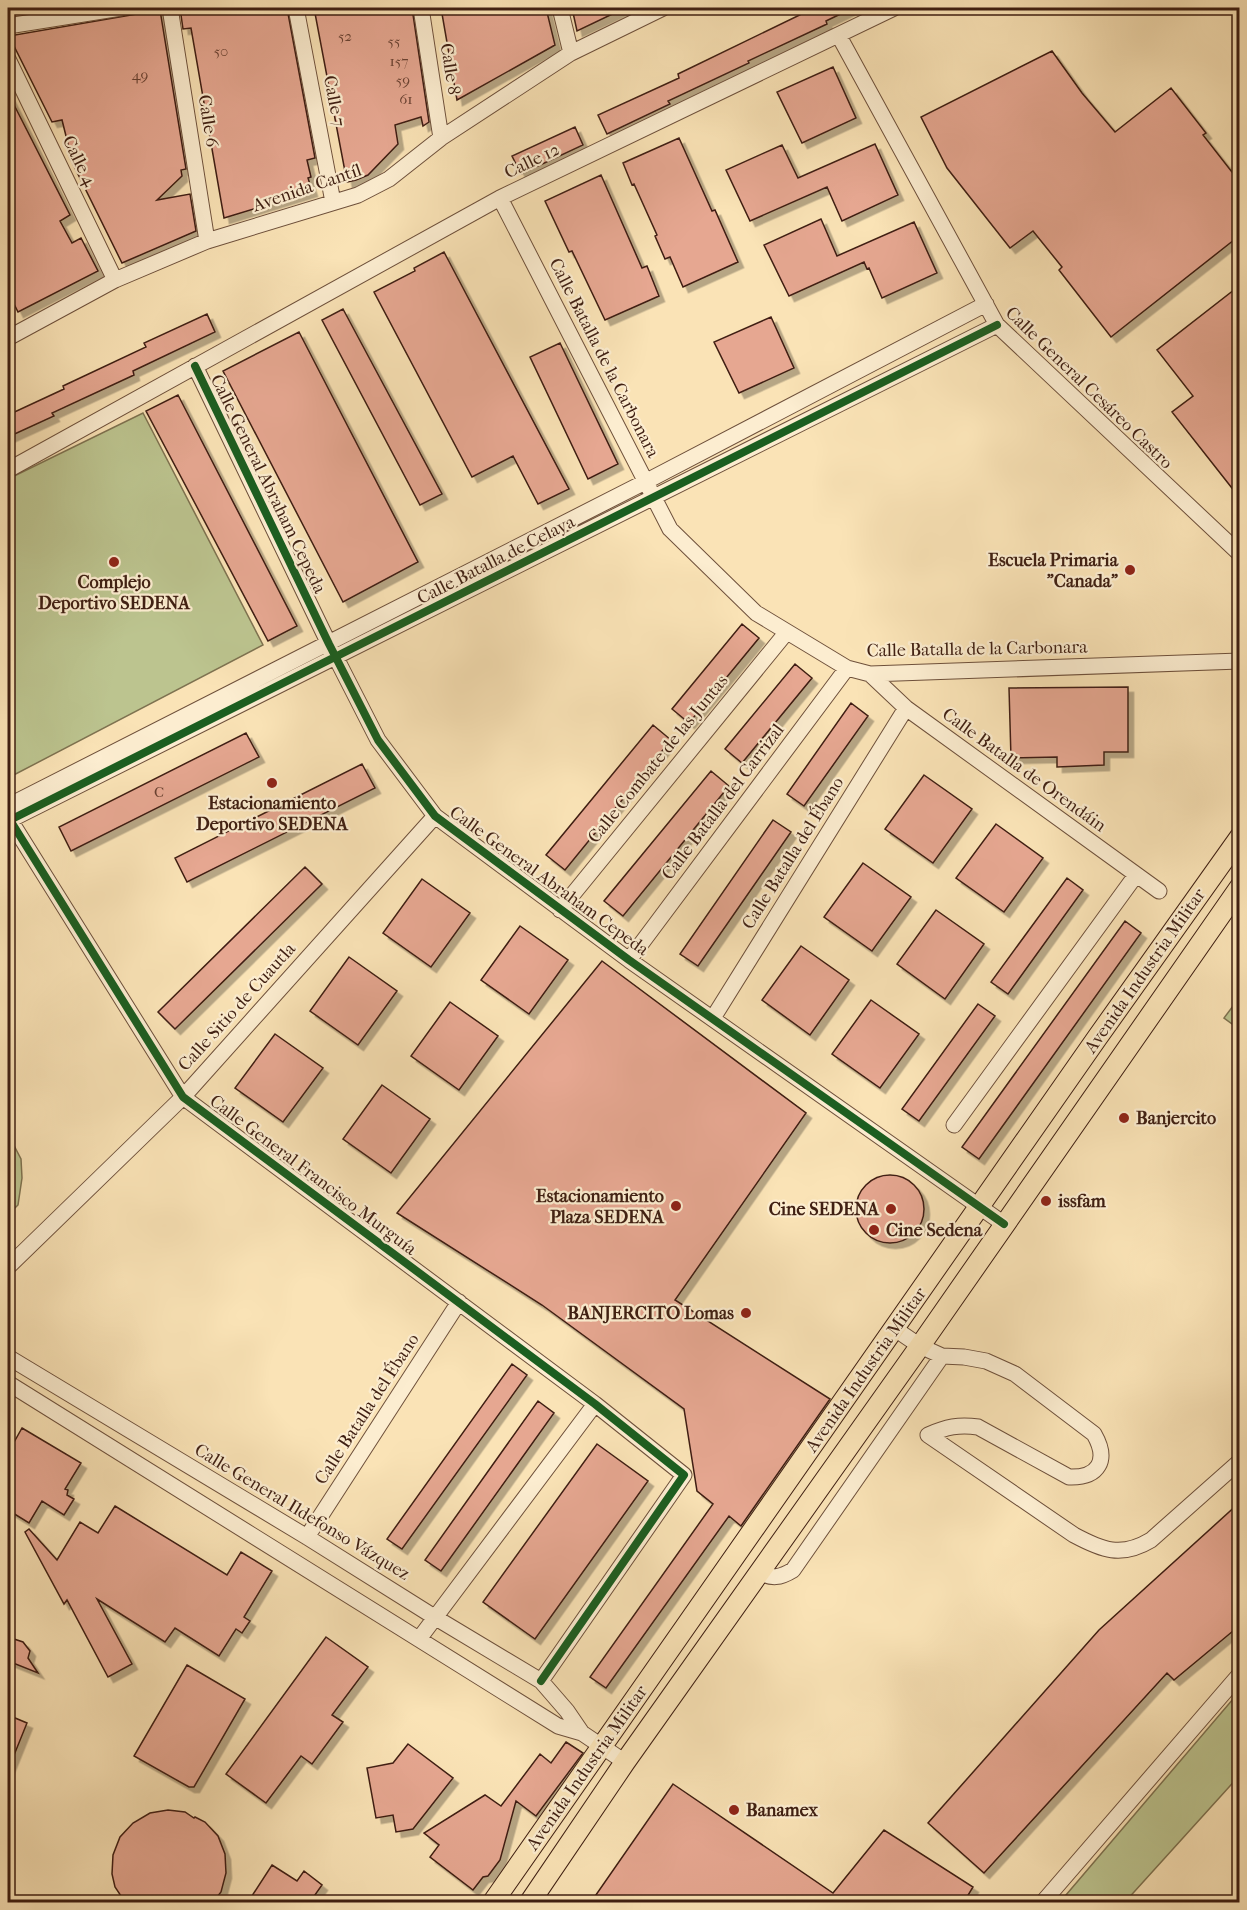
<svg xmlns="http://www.w3.org/2000/svg" width="1247" height="1910" font-family="'IM FELL French Canon',serif">
<style>
.green{fill:#bcc48f;stroke:#7e7250;stroke-width:1.5}
.building{fill:#e6a791;stroke:#3f1f12;stroke-width:1.5;filter:url(#shadow)}
.lines{fill:none;stroke-linecap:round;stroke-linejoin:round}
.minor-casing{stroke:#6e503b;stroke-width:17}
.major-casing{stroke:#3f1f12;stroke-width:22}
.minor{stroke:#fcedd0;stroke-width:15}
.major{stroke:#fae3b6;stroke-width:20}
.cycleway-casing{stroke:#fcedd0;stroke-width:11}
.cycleway{stroke:#1b5e20;stroke-width:8}
.poi-dot{fill:#8f2418;stroke:#fcedd0;stroke-width:2}
.labels{text-anchor:middle;dominant-baseline:central;stroke-width:4.5;stroke-linejoin:round;paint-order:stroke}
.number-label{font-size:15px;fill:#694132}
.street-label{font-size:18px;fill:#3f1f12;stroke:#fcedd0}
.poi-label{font-size:18px;font-weight:bold;fill:#3f1f12;stroke:#fcedd0;text-anchor:end}
</style>
<defs>
<filter id="shadow"><feDropShadow dx="5.5" dy="5.5" stdDeviation="0" flood-color="#0004"/></filter>
</defs>
<rect width="100%" height="100%" fill="#fae3b6"/>
<filter id="stains"><feTurbulence type="fractalNoise" baseFrequency=".00333" numOctaves="4"/><feColorMatrix values="0 0 0 0 .2 0 0 0 0 .09 0 0 0 0 .02 0 0 0 .5 -.17"/></filter>
<radialGradient id="worn" r=".72"><stop offset=".6" stop-color="#630" stop-opacity="0"/><stop offset="1" stop-color="#630" stop-opacity=".3"/></radialGradient>
<path class="green" d="M143,413L263,645L8,778V479Z
M1239,998V1029L1224,1018Z
M8,1134L21,1159L22,1178L18,1205L8,1215Z
M1239,1692V1776L1125,1902H1060Z"/>
<path class="building" d="M180,8H287L315,158L307,160L311,177L308,178L312,191L224,218L191,28L183,29Z
M314,8H412L429,122L423,126L421,117L395,125L398,144L368,175L356,180L347,182Z
M441,8H546L555,45L457,100Z
M572,8H625L577,31Z
M814,8H853L826,21L827,24L748,61L749,63L668,101L670,104L607,134L598,115L679,78L678,74Z
M160,10L186,169L181,170L182,176L157,200L190,194L196,231L122,263L69,156H71L62,120L52,122L9,36Z
M1052,51L1082,93L1115,132L1171,88L1206,133L1203,135L1239,181V236L1111,337L1059,270L1062,267L1033,231L1010,248L947,168L921,117Z
M833,67L856,118L802,143L777,92Z
M8,93L70,215L60,221L72,243L81,238L98,271L18,312L12,300L8,303Z
M575,127L583,145L521,174L512,156Z
M679,138L712,211L715,210L738,262L683,287L670,257L665,259L655,236L657,235L634,184L632,185L623,163Z
M875,144L898,195L842,221L827,187L750,221L726,170L782,145L798,178Z
M601,175L642,268L647,266L659,296L605,320L572,251L569,252L545,201Z
M821,219L837,256L914,222L937,273L882,298L869,268L867,269L864,262L789,296L764,245Z
M444,252L569,489L538,504L513,456L472,477L374,292L415,271L414,268Z
M1239,286V497L1172,412L1193,396L1157,350Z
M343,309L442,494L420,505L322,320Z
M207,314L215,332L133,371L134,375L52,413L54,416L8,437V415L64,389L63,386L146,347L144,343Z
M771,317L794,368L739,393L714,342Z
M299,332L418,562L343,602L223,371Z
M560,343L618,464L588,479L530,357Z
M178,395L297,626L268,641L146,411Z
M742,624L759,638L689,723L672,709Z
M795,664L812,678L742,763L725,749Z
M1128,687V752H1104V765L1057,767V757L1011,758L1009,688Z
M851,703L868,716L804,806L787,794Z
M653,725L671,740L565,870L546,855Z
M246,733L259,757L71,851L59,827Z
M362,764L375,788L187,882L175,858Z
M711,771L729,786L623,916L604,901Z
M924,775L972,809L933,863L885,829Z
M773,820L791,832L698,966L680,954Z
M996,824L1043,858L1004,912L956,878Z
M863,863L911,897L872,951L824,917Z
M305,867L322,884L175,1029L158,1012Z
M1067,878L1083,890L1008,994L991,982Z
M422,879L470,913L431,967L383,933Z
M936,910L984,944L945,999L897,964Z
M1125,921L1141,933L979,1159L962,1147Z
M520,926L568,960L529,1014L481,980Z
M801,946L849,980L810,1035L762,1000Z
M349,957L397,991L358,1045L310,1011Z
M602,961L806,1113L675,1300L830,1399L741,1526L729,1516L606,1688L590,1677L713,1504L697,1491L684,1409L542,1305L397,1213Z
M871,1000L919,1034L880,1088L832,1054Z
M450,1002L498,1036L459,1090L411,1056Z
M978,1004L995,1016L919,1121L902,1109Z
M275,1034L323,1068L283,1122L235,1088Z
M382,1085L430,1119L391,1173L343,1139Z
M856 1209a34 34 0 1 1 68 0a34 34 0 1 1-68 0Z
M512,1364L527,1375L402,1549L387,1539Z
M538,1401L554,1413L441,1571L425,1560Z
M22,1428L81,1463L65,1489L68,1490L67,1495L74,1499L64,1515L42,1501L29,1523L8,1510V1453Z
M597,1444L648,1481L535,1639L483,1602Z
M1239,1503V1626L1174,1680L1167,1673L984,1873L928,1823L1099,1630Z
M115,1506L227,1575L241,1552L272,1571L244,1617L250,1621L242,1633L236,1629L219,1656L175,1628L165,1642L97,1599L132,1664L108,1677L67,1600L64,1604L25,1532L29,1529L57,1560L80,1522L98,1533Z
M8,1637L23,1642L30,1651L28,1658L38,1673L8,1661Z
M326,1637L368,1667L332,1715L343,1722L312,1764L301,1756L266,1803L226,1774Z
M187,1665L245,1699L194,1787H189L134,1756Z
M8,1715L27,1723L8,1770Z
M566,1742L583,1753L536,1816L516,1801L500,1860L488,1876L483,1877L473,1890L430,1857L439,1845L424,1833L485,1795L501,1806L540,1754L551,1763Z
M408,1744L453,1778L413,1829L396,1832L393,1815L376,1818L367,1768L393,1763Z
M673,1784L833,1893L884,1830L973,1887L964,1902H591Z
M168,1810L185,1812L194,1818L195,1817L205,1822L218,1836L225,1854L226,1873L221,1892L213,1902H125L115,1887L112,1874L113,1855L120,1837L133,1823L150,1813Z
M272,1865L297,1881L304,1871L322,1885L310,1902H248Z"/>
<g class="lines">
<defs>
<path id="minor" d="M170,8L207,241
M296,8L333,202
M421,8L441,138
M560,8L571,53
M8,26L121,8
M839,36L997,325L1240,554
M8,59L115,280
M500,198L670,529L756,613L847,668L870,674L1240,661
M8,338L115,280L207,241L358,195L389,179L441,138L571,53L663,8
M195,366L329,644L378,740L435,816L629,960L1004,1224
M8,470L500,198L894,8
M870,674L906,708L1159,891
M8,806L645,482L986,304
M10,820L183,1097L595,1404L684,1475L541,1681
M8,821L997,325
M560,910L786,633
M629,960L847,668
M713,1018L906,708
M954,1125L1136,875
M8,1267L183,1097L435,816
M895,1329L920,1346L942,1356L964,1357L986,1361L1015,1374L1094,1434C1109,1460 1099,1478 1069,1477L978,1427C959,1424 946,1427 928,1435
M8,1357L307,1537L436,1618L541,1681L567,1711L582,1733
M8,1383L558,1726L582,1733L625,1762
M928,1435L1074,1535C1102,1550 1121,1558 1151,1540L1240,1461
M307,1537L459,1302
M758,1572C772,1579 780,1578 793,1570L942,1356
M419,1639L595,1404
M1043,1902L1240,1674"/>
<path id="major" d="M493,1902L1097,1038L1240,837
M530,1902L625,1762L920,1346L1240,887"/>
</defs>
<use href="#minor" class="minor-casing"/>
<use href="#major" class="major-casing"/>
<use href="#minor" class="minor"/>
<use href="#major" class="major"/>
<defs>
<path id="cycleway" d="M195,366L329,644L378,740L435,816L629,960L1004,1224
M10,820L183,1097L595,1404L684,1475L541,1681
M8,821L997,325"/>
</defs>
<use href="#cycleway" class="cycleway-casing"/>
<use href="#cycleway" class="cycleway"/>
</g>
<g class="poi-dot">
<circle cx="114" cy="562" r="6"/>
<circle cx="1130" cy="570" r="6"/>
<circle cx="272" cy="783" r="6"/>
<circle cx="1124" cy="1118" r="6"/>
<circle cx="1046" cy="1201" r="6"/>
<circle cx="676" cy="1206" r="6"/>
<circle cx="891" cy="1209" r="6"/>
<circle cx="874" cy="1230" r="6"/>
<circle cx="746" cy="1313" r="6"/>
<circle cx="734" cy="1810" r="6"/>
</g>
<g class="labels">
<g class="number-label">
<text x="345" y="36">52</text>
<text x="394" y="41">55</text>
<text x="221" y="51">50</text>
<text x="399" y="61">157</text>
<text x="140" y="75">49</text>
<text x="403" y="80">59</text>
<text x="406" y="99">61</text>
<text x="159" y="792">C</text>
</g>
<g class="street-label">
<text transform="translate(450 69) rotate(81)">Calle 8</text>
<text transform="translate(334 101) rotate(79)">Calle 7</text>
<text transform="translate(208 121) rotate(81)">Calle 6</text>
<text transform="translate(79 161) rotate(64)">Calle 4</text>
<text transform="translate(532 161) rotate(-26)">Calle 12</text>
<text transform="translate(307 188) rotate(-19)">Avenida Cantíl</text>
<text transform="translate(604 358) rotate(63)">Calle Batalla de la Carbonara</text>
<text transform="translate(1089 388) rotate(44)">Calle General Cesáreo Castro</text>
<text transform="translate(268 484) rotate(64)">Calle General Abraham Cepeda</text>
<text transform="translate(496 560) rotate(-27)">Calle Batalla de Celaya</text>
<text transform="translate(977 649) rotate(-1)">Calle Batalla de la Carbonara</text>
<text transform="translate(658 759) rotate(-51)">Calle Combate de las Juntas</text>
<text transform="translate(1024 770) rotate(36)">Calle Batalla de Orendáin</text>
<text transform="translate(723 802) rotate(-53)">Calle Batalla del Carrizal</text>
<text transform="translate(793 853) rotate(-58)">Calle Batalla del Ébano</text>
<text transform="translate(549 881) rotate(36)">Calle General Abraham Cepeda</text>
<text transform="translate(1145 971) rotate(-55)">Avenida Industria Militar</text>
<text transform="translate(237 1007) rotate(-48)">Calle Sitio de Cuautla</text>
<text transform="translate(313 1175) rotate(37)">Calle General Francisco Murguía</text>
<text transform="translate(866 1370) rotate(-55)">Avenida Industria Militar</text>
<text transform="translate(367 1409) rotate(-57)">Calle Batalla del Ébano</text>
<text transform="translate(302 1512) rotate(31)">Calle General Ildefonso Vázquez</text>
<text transform="translate(587 1768) rotate(-55)">Avenida Industria Militar</text>
</g>
<g class="poi-label">
<text x="1118" y="560">Escuela Primaria<tspan x="1118" dy="21">"Canada"</tspan></text>
<text x="114" y="582" text-anchor="middle">Complejo<tspan x="114" dy="21">Deportivo SEDENA</tspan></text>
<text x="272" y="803" text-anchor="middle">Estacionamiento<tspan x="272" dy="21">Deportivo SEDENA</tspan></text>
<text x="1136" y="1118" text-anchor="start">Banjercito</text>
<text x="664" y="1196">Estacionamiento<tspan x="664" dy="21">Plaza SEDENA</tspan></text>
<text x="1058" y="1201" text-anchor="start">issfam</text>
<text x="879" y="1209">Cine SEDENA</text>
<text x="886" y="1230" text-anchor="start">Cine Sedena</text>
<text x="734" y="1313">BANJERCITO Lomas</text>
<text x="746" y="1810" text-anchor="start">Banamex</text>
</g>
</g>
<rect width="1247" height="1910" fill="none" stroke="#fae3b6" stroke-width="30"/>
<rect x="9" y="9" width="1229" height="1892" fill="none" stroke="#3f1f12" stroke-width="3"/>
<rect x="15" y="15" width="1217" height="1880" fill="none" stroke="#3f1f12" stroke-width="1.5"/>
<rect width="100%" height="100%" filter="url(#stains)"/>
<rect width="100%" height="100%" fill="url(#worn)"/>
</svg>
